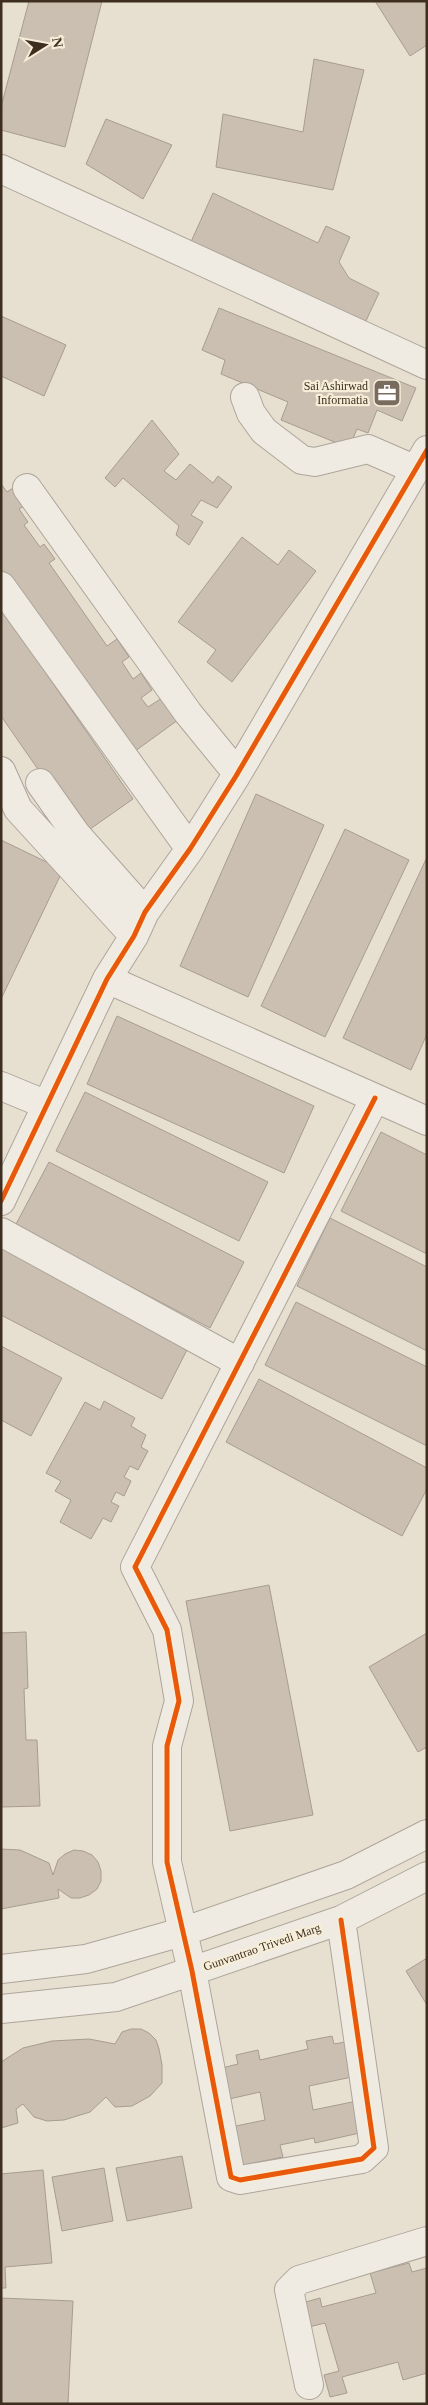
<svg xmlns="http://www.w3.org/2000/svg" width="428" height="2405" font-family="Georgia,serif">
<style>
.building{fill:#cbbfb2;stroke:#a89c90}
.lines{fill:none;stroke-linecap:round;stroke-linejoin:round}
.minor-casing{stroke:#ada599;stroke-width:30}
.minor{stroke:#efebe3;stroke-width:28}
.cycleway-casing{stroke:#f7eed8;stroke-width:8}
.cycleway{stroke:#e8590c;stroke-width:5}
.labels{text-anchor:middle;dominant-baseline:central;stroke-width:4.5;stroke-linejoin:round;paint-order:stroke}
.poi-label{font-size:12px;fill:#3d2e20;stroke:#f7eed8;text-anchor:end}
.street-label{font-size:12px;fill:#3d2e20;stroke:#f7eed8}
</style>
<rect width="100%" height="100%" fill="#e7e0d1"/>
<path class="building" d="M29,1H102L65,147L1,130V107Z
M375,1H427V45L410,56Z
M314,59L364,70L333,190L216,167L223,114L303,132Z
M106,119L172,145L143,199L86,164Z
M213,193L318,243L326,226L350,237L339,262L349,278L379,293L364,325L190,244Z
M219,308L416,388L402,421L377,410L368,433L357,429L349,448L281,420L288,402L221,374L225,360L202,350Z
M1,316L66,345L44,396L1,376Z
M152,420L179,454L164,471L176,480L190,464L213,483L218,476L232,487L217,508L201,500L191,515L203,522L189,545L176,535L179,526L123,478L115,487L105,478Z
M1,484L7,492L13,488L26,505L19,509L28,522L24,525L40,547L44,544L55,559L49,563L107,646L117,639L129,657L122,662L133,679L141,673L152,690L141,698L148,707L162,698L178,720L131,754L1,569Z
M242,537L278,565L289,550L316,571L232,682L207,662L216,650L178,622Z
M1,608L133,799L83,834L1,716Z
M256,794L324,825L248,997L180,966Z
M345,829L409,860L325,1037L261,1006Z
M1,840L63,870L1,999Z
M427,857V1034L411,1070L343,1038Z
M117,1016L314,1106L284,1173L87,1084Z
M85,1092L268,1182L239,1241L56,1151Z
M381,1132L427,1155V1254L341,1211Z
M49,1162L244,1262L210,1328L15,1226Z
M330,1218L427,1267V1351L297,1286Z
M1,1243L191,1342L162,1399L1,1315Z
M296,1302L427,1367V1446L265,1365Z
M1,1346L62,1378L31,1436L1,1420Z
M259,1379L427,1468V1489L402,1536L226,1442Z
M104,1401L135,1418L131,1426L146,1435L141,1447L148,1451L138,1470L130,1466L124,1477L131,1481L124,1496L116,1492L111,1502L119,1506L111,1522L103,1518L91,1539L60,1522L71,1500L55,1491L61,1481L46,1473L85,1402L100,1410Z
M269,1585L313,1815L230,1831L186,1601Z
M26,1632L28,1688L24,1689L26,1740H37L40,1806L1,1807V1633Z
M427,1633V1747L418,1752L369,1667Z
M1,1849L20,1850L49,1863L53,1875L58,1860L65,1854L74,1850L83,1851L92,1855L98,1862L101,1871V1881L97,1889L89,1895L80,1898H71L58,1889L59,1898L1,1909Z
M427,1958V2005L406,1971Z
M131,2029H141L149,2033L156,2040L159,2049L162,2065V2083L150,2096L132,2106L115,2107L106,2097L90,2112L64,2120L47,2121L34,2117L23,2104L16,2109L18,2123L1,2128V2062L23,2048L52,2041L89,2039L115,2044L122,2032Z
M332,2036L334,2044L345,2042L352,2077L309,2086L313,2110L357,2101L364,2132L315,2143L314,2138L280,2145L283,2157L239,2166L231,2127L265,2120L260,2092L225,2100L218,2069L238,2064L236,2055L258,2050L260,2060L308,2049L306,2041Z
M182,2156L192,2208L127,2221L116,2168Z
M104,2168L113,2221L62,2231L52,2177Z
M43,2170L52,2263L5,2267L6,2288H1V2174Z
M409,2263L412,2272L427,2268V2373L403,2380L398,2362L342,2377L347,2393L330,2397L324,2375L339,2371L325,2323L309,2327L302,2303L320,2298L322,2307L376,2293L370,2273Z
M1,2298L73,2301L68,2404H1Z"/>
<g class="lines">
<defs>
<path id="minor" d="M1,169L427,365
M245,397L251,413L264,431L302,460L315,462L368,449L414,469
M27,488L188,713L237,773
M1,586L190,849
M1,771L18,809L134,936
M40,783L76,834L145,912
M107,979L427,1121
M1,1086L47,1105
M1,1201L107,979L134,936L145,912L190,849L236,776L427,450
M1,1232L240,1363
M341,1920L374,2148L362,2159L240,2180L231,2177L192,1971L167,1862V1746L179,1701L167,1630L135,1567L375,1098
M1,1969L86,1959L182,1932L346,1875L427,1834
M1,2009L116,1997L341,1920L427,1876
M309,2385L289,2290L299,2280L427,2241"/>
</defs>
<use href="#minor" class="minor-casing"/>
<use href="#minor" class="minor"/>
<defs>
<path id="cycleway" d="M1,1201L107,979L134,936L145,912L190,849L236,776L427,450
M341,1920L374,2148L362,2159L240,2180L231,2177L192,1971L167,1862V1746L179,1701L167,1630L135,1567L375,1098"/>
</defs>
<use href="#cycleway" class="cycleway-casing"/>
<use href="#cycleway" class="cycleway"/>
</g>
<defs>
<symbol id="office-square" viewBox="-11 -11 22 22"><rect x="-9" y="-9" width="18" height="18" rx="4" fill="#786c5e" stroke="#f7eed8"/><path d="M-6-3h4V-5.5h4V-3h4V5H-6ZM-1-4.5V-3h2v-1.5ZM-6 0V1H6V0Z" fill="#fff"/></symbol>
</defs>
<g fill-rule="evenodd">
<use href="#office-square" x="371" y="377" width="32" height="32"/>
</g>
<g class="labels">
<g class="poi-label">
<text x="368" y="386">Sai Ashirwad<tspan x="368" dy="14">Informatia</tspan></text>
</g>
<g class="street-label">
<text transform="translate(262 1947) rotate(-19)">Gunvantrao Trivedi Marg</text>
</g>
</g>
<rect width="428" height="2405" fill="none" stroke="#3d2e20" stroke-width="5"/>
<g transform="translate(45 45) rotate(79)" stroke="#f7eed8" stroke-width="4" paint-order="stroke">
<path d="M0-4L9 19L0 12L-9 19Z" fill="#3d2e20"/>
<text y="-8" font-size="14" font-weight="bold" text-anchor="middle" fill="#3d2e20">N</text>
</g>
</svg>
